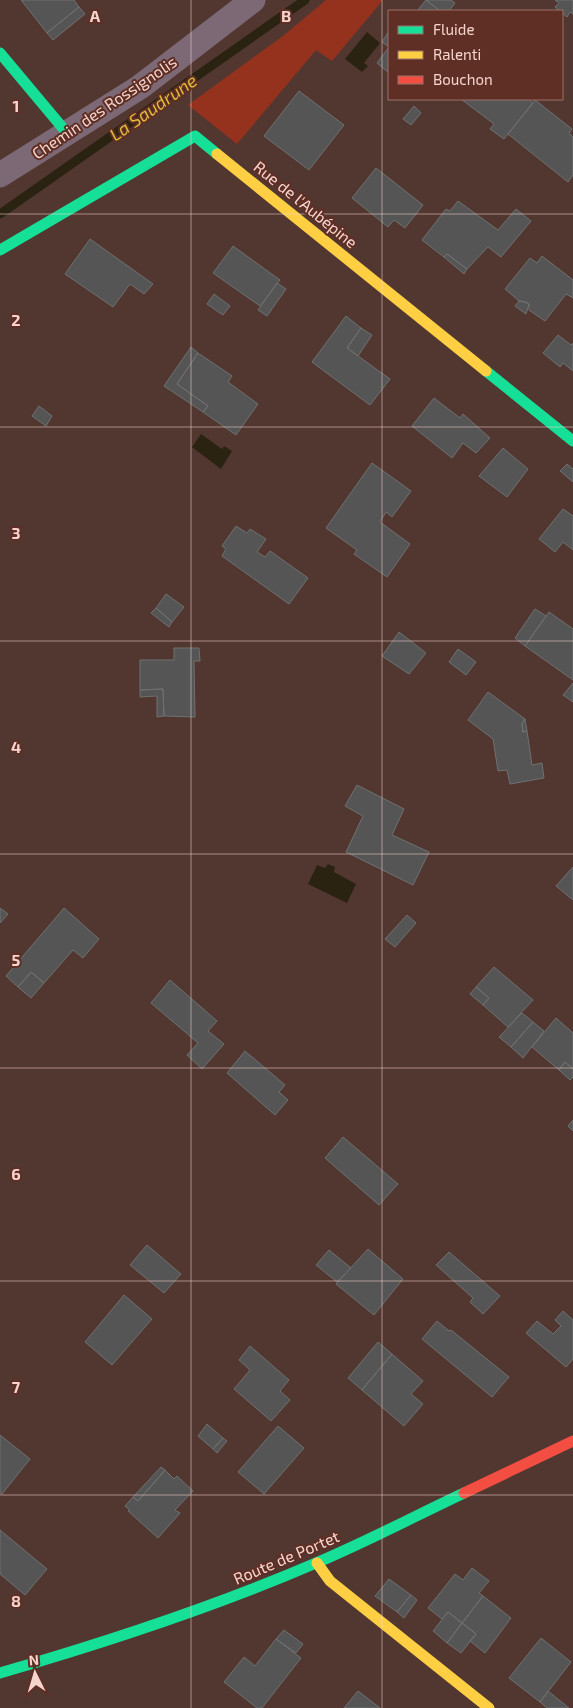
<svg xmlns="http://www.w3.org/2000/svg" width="573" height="1708" font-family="'Exo 2',sans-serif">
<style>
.green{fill:#95321d}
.water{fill:#2a2312}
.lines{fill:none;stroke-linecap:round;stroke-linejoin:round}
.stream{stroke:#2a2312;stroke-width:9}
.building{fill:#545554;stroke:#6f7171}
.street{stroke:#7d6875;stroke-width:25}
.fast{stroke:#16e098;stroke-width:11}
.slow{stroke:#ffcf43;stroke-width:11}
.jam{stroke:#f24e42;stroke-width:11}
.grid{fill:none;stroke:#f5d5cd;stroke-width:1;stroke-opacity:0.55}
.labels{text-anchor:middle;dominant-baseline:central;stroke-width:4;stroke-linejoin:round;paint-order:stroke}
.street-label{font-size:16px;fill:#f5d5cd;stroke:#5f2e24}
.water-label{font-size:18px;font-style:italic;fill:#debb39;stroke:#5f2e24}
.grid-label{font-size:16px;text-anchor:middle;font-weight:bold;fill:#f5d5cd;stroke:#5f2e24;stroke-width:4;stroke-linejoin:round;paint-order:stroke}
</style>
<rect width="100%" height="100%" fill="#523731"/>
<path class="green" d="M326,0H383L332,61L316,50L237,144L188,105L283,36Z"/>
<path class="water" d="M367,32L380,43L364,63L368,66L362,72L345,59Z
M201,434L222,449L224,446L232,451L221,469L192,447Z
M328,864L335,867L334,872L356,884L347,903L308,884L317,865L325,868Z"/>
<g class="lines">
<path class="stream" d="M0,214L305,0"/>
</g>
<path class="building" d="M21,0H74L79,7L47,33Z
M426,0L440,11H417Z
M426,0H451L455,3L449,11H440Z
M555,0H573V14L570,12L567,17L555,7L559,3Z
M79,7L85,14L53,40L47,33Z
M389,31V47L382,42Z
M389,47V73L377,63Z
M299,91L344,125L309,170L264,136Z
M461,99H528L533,103L504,139L490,129L494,124Z
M535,100L572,129L569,133L573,137V175L568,182L508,134Z
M414,106L421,113L411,125L403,119Z
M376,168L423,205L405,228L394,220L388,227L352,198Z
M458,201L498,230L516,209L531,221L501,257L488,247L467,269L447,254L444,257L422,240L446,209L450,211Z
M90,239L153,284L144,294L130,284L113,307L65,274Z
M233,246L280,280L260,306L213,273Z
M447,254L467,269L464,274L444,257Z
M542,256L573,280V298L566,294L545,321L529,310V304L525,302L519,301L505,289L530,258L537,263Z
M277,283L286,289L267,316L258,310Z
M214,294L230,306L223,315L207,304Z
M519,301L525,302L529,304L526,314L515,306Z
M346,316L361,328L347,348L390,379L370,405L312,362Z
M361,328L372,335L358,356L347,348Z
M558,335L571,345L573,343V371L563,363L560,367L543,353Z
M191,347L198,353L177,384L208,406L203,412L164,386Z
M198,353L232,376L228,382L258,404L236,435L203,412L208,406L177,384Z
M434,398L460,418L463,414L490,438L476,453L463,443L452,458L412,426Z
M39,406L52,416L46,426L32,416Z
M503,448L528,469L507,497L479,476Z
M372,463L411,491L392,517L386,512L380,522L410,544L387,577L354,554L357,550L326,528Z
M567,464L573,469V482L560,471Z
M563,509L573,516V550L563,542L555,552L539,539Z
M236,526L247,533L250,529L266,539L257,552L265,557L270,551L308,578L289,604L222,556L226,549L222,546Z
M166,594L184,607L172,622L156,608Z
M156,608L172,622L169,627L151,613Z
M535,609L546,616L525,646L515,638Z
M549,612L573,629V680L525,646Z
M399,632L426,653L409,674L382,656Z
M174,648H199L200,661H194L195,717L164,716L163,689L140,690V660H174Z
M458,649L476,662L466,675L449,662Z
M573,683V702L563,695Z
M163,689L164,716L157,717V696L140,697V690Z
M488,692L525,719L522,724L523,732L527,731L532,765L542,763L544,778L510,784L507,770L498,771L493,739L468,720Z
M525,719L527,731L523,732L522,724Z
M357,785L404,809L392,835L429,852L413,885L346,852L363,816L345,806Z
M573,867V900L556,886Z
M0,908L8,914L0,923Z
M64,908L99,939L83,958L73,950L44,983L31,972L18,987L6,976Z
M407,915L416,923L395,947L385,939Z
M494,967L533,1000L508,1027L483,1005L489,998L476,987Z
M31,972L44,983L31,998L18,987Z
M170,980L217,1021L208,1031L224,1044L202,1069L187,1055L198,1043L151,1003Z
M476,987L489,998L483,1005L470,994Z
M522,1013L533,1022L511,1047L499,1037Z
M556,1018L573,1033V1069L565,1062L559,1070L532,1047Z
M533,1022L544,1031L523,1058L511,1047Z
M245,1051L285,1085L279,1092L288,1100L275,1115L227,1073Z
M565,1062L573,1069V1077L570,1080L559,1070Z
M573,1120V1131L568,1126Z
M343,1137L398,1184L379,1205L325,1158Z
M147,1245L181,1274L164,1293L130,1265Z
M368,1249L403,1279L374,1315L336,1284Z
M329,1250L351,1268L337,1282L316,1265Z
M449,1252L500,1296L483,1314L470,1302L473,1298L436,1265Z
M124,1295L152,1319L112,1365L85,1342Z
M563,1311L573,1320V1359L566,1367L526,1333L537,1321L553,1334L561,1326L555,1320Z
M437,1321L449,1331L451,1330L509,1377L492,1397L422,1339Z
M378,1342L392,1354L362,1390L348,1378Z
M250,1346L289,1380L280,1391L290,1400L271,1421L234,1389L250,1370L239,1360Z
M392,1354L423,1381L411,1394L423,1404L404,1426L362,1390Z
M207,1424L223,1438L213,1449L198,1436Z
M278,1426L304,1448L264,1494L238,1472Z
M0,1435L30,1459L2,1494L0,1493Z
M223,1438L227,1441L217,1453L213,1449Z
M161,1467L165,1470L138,1501L133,1497Z
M165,1470L174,1479L177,1476L193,1491L175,1510L180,1513L158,1538L128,1511L130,1510L125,1506L133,1497L138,1501Z
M0,1530L47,1569L25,1595L0,1574Z
M472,1568L489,1581L479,1593L483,1596L462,1623L448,1612L442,1619L428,1608L455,1574L463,1580Z
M389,1579L411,1595L397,1612L375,1596Z
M411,1595L417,1600L404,1618L397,1612Z
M483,1596L511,1618L485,1653L470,1641L476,1634L462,1623Z
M448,1612L462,1623L447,1643L433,1631Z
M462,1623L476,1634L461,1653L447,1643Z
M284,1630L303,1644L296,1653L276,1639Z
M541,1638L571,1662L540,1702L509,1678Z
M276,1639L301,1658L262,1708H257L224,1682L244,1657L255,1666Z
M358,1691L380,1708H344Z
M548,1691L569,1708H547L540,1702Z"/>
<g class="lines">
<path class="street" d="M0,175L140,87L253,0"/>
<path class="fast" d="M0,53L67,133
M0,250L195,136L217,154
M486,371L573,441
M0,1673C107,1642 214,1607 316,1563C366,1542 415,1516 464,1493"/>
<path class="slow" d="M217,154L486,371
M317,1563L330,1581L489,1708"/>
<path class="jam" d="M464,1493L573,1441"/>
</g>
<path class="grid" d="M191,0V1708M382,0V1708M0,214H573M0,427H573M0,641H573M0,854H573M0,1068H573M0,1281H573M0,1495H573"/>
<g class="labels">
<g class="street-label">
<text transform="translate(104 107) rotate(-34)">Chemin des Rossignolis</text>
<text transform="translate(306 204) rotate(39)">Rue de l'Aubépine</text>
<text transform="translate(286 1557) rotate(-23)">Route de Portet</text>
</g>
<g class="water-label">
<text transform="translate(153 107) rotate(-35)">La Saudrune</text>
</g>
</g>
<g class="grid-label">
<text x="95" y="22">A</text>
<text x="286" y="22">B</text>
<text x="16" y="112">1</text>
<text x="16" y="326">2</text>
<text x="16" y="539">3</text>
<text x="16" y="753">4</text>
<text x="16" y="966">5</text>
<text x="16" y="1180">6</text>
<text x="16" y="1393">7</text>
<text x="16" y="1607">8</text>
</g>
<rect x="388" y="10" width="175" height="90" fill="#5f2e24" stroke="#9b7168"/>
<rect x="398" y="26" width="25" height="8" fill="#16e098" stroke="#9b7168"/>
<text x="433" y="35" font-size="15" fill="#f5d5cd">Fluide</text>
<rect x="398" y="51" width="25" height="8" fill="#ffcf43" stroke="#9b7168"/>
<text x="433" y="60" font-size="15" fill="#f5d5cd">Ralenti</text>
<rect x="398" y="76" width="25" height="8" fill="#f24e42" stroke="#9b7168"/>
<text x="433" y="85" font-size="15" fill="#f5d5cd">Bouchon</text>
<g transform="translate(35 1673) rotate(355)" stroke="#5f2e24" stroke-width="4" paint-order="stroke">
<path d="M0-4L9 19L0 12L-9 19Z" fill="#f5d5cd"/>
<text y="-8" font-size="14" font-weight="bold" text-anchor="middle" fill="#f5d5cd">N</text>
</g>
</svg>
